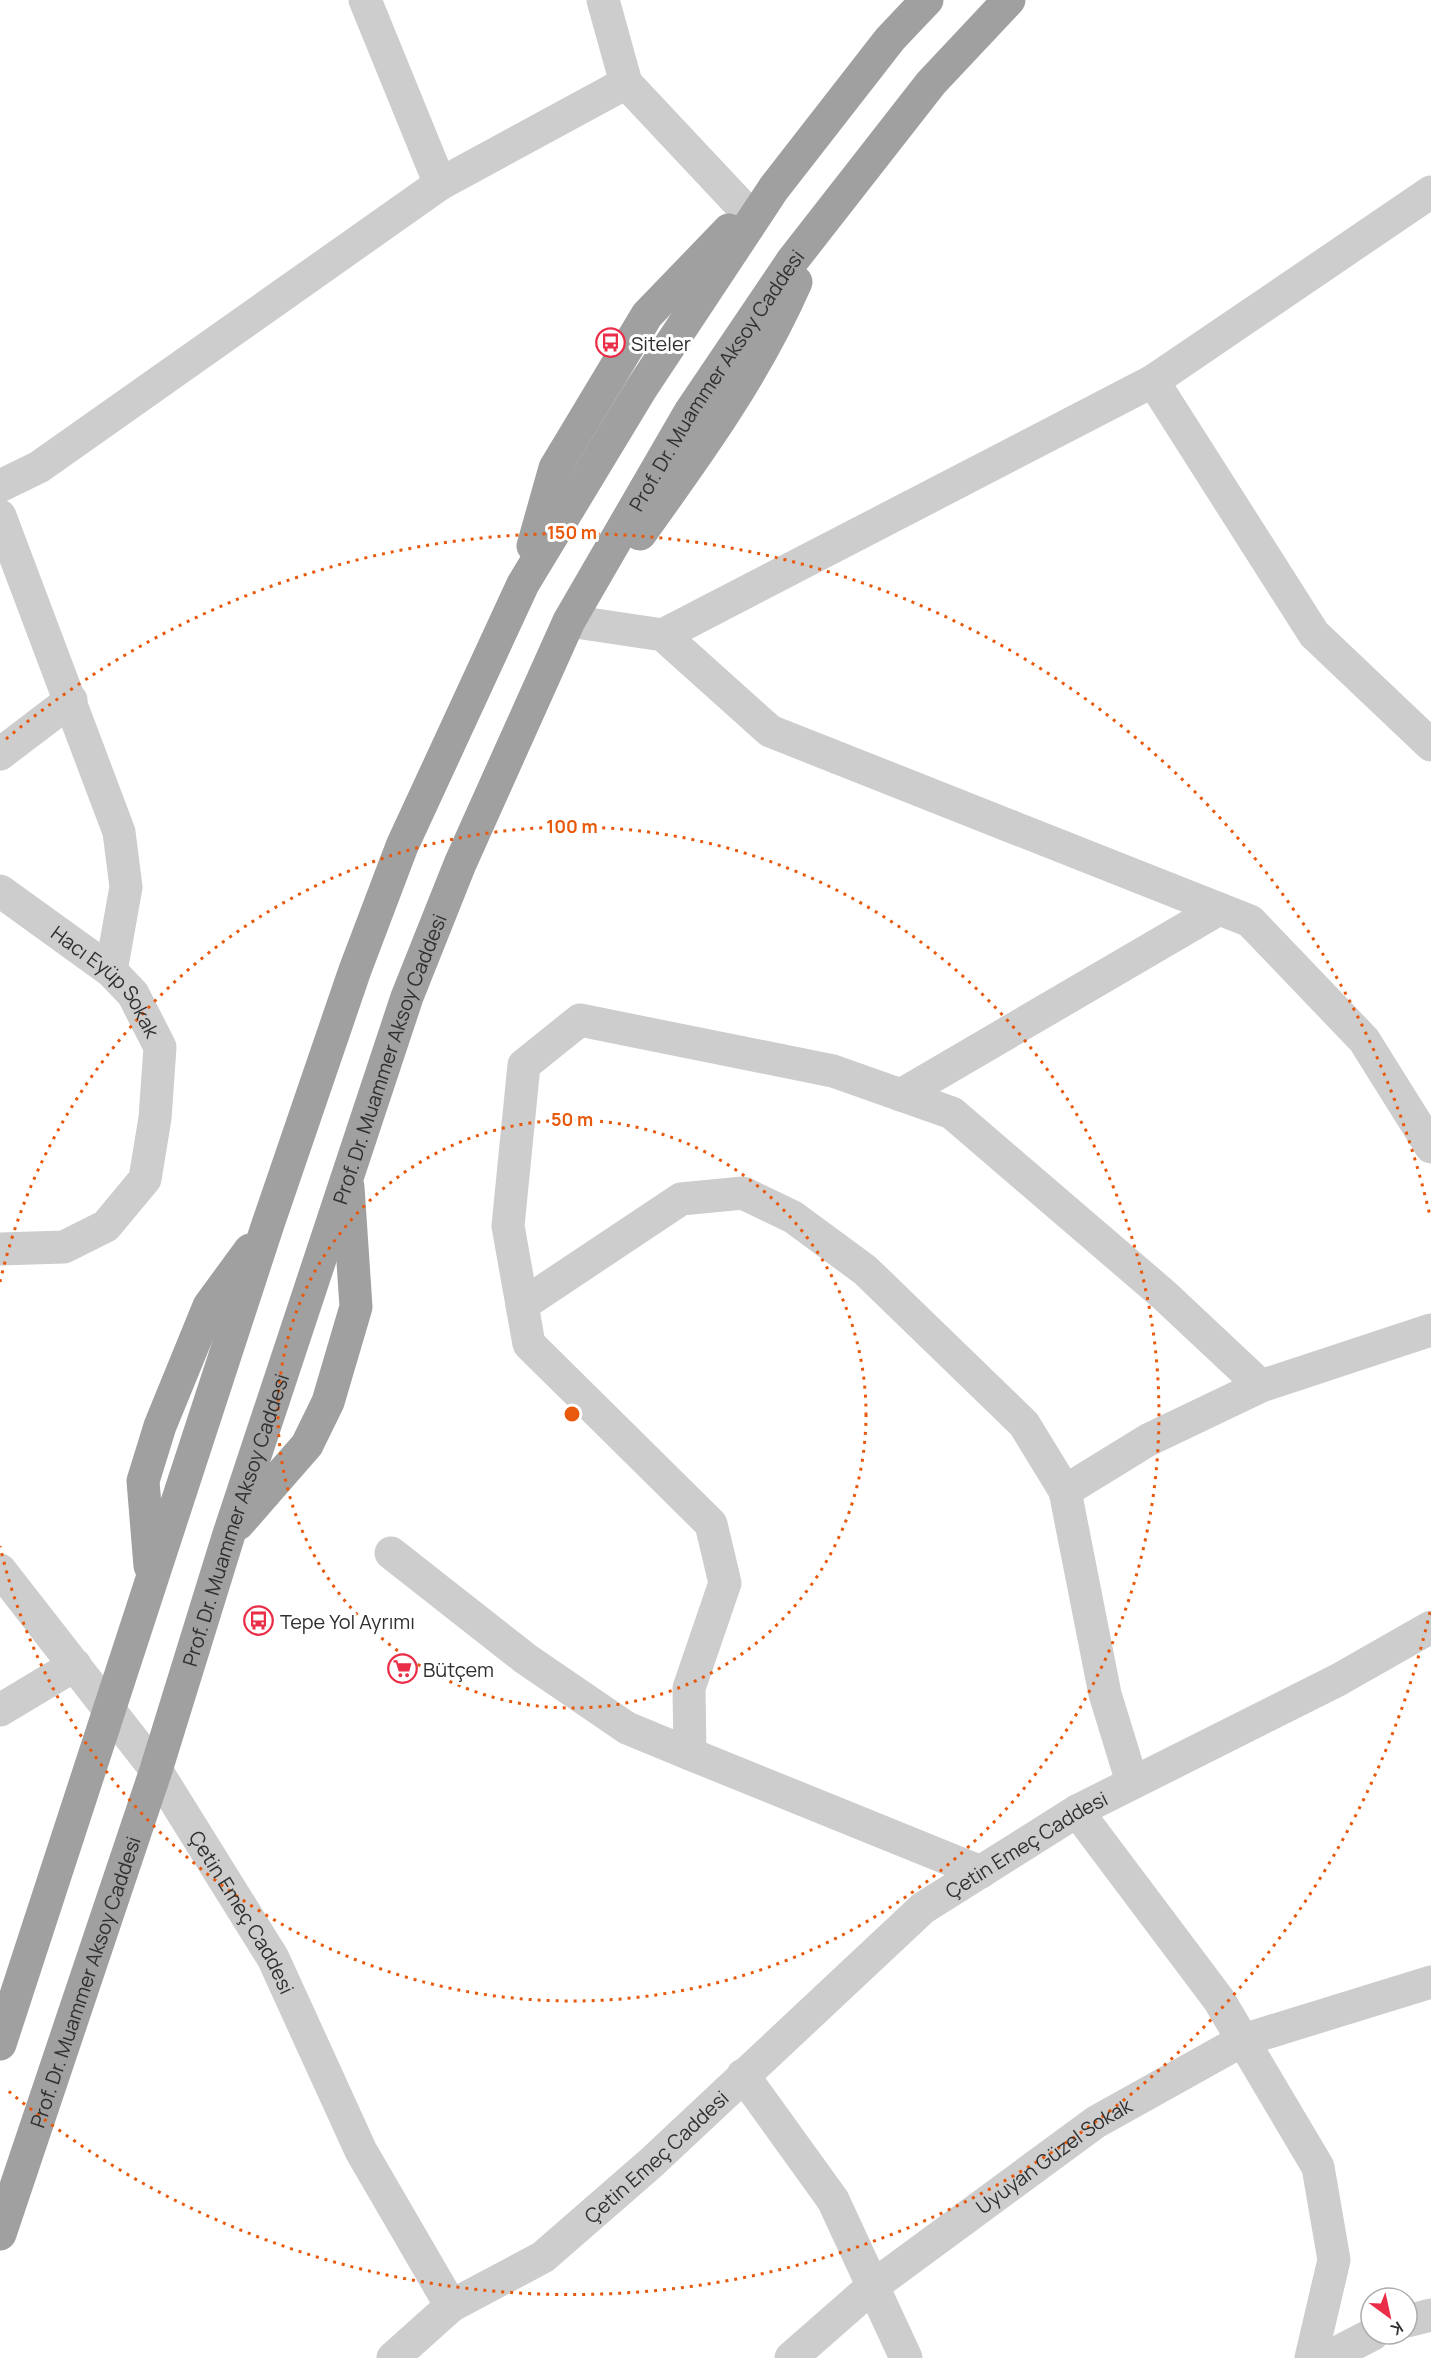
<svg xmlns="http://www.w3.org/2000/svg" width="1431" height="2358" font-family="Manrope,sans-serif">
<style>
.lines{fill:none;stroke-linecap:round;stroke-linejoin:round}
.minor{stroke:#cdcdcd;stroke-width:33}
.tertiary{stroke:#cdcdcd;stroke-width:33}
.trunk{stroke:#a0a0a0;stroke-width:33}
.ring{fill:none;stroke:#e8590c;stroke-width:3;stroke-dasharray:3 6}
.labels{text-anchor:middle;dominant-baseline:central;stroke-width:6;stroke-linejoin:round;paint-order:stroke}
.poi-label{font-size:20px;fill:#303030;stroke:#fff;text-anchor:start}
.street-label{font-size:20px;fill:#303030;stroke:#fff}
.centre{fill:#e8590c;stroke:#fff;stroke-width:3}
.ring-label{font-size:18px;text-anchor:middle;font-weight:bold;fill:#e8590c;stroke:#fff;stroke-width:6;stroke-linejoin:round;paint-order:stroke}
</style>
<rect width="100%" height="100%" fill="#fff"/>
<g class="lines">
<g class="minor">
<path d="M365,0L440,184"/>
<path d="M603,0L626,83L748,213"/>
<path d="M1153,381L1314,634L1431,745"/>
<path d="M0,486L39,467L440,184L626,83"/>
<path d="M0,516L119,832L126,887L111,971"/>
<path d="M569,621L663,635L770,731L1250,921L1364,1040L1431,1147"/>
<path d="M663,635L1153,381L1431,192"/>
<path d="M0,754L71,700"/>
<path d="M901,1095L1219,909"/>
<path d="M522,1305L681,1199L743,1193L793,1217L865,1270L1024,1424L1065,1491L1105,1694L1132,1782"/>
<path d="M1065,1491L1148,1440L1261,1386L1431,1330"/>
<path d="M391,1553L526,1659L627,1728L690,1754"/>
<path d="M0,1710L75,1665"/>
<path d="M1077,1811L1219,2000L1318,2167L1334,2260L1311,2358"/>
<path d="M981,1872L690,1754L689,1688L725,1583L711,1524L529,1344L508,1226L524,1065L580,1020L833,1071L952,1113L1164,1295L1261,1386"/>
<path d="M743,2075L833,2200L906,2358"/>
<path d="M1407,2321L1431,2315"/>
<path id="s1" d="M791,2358L873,2286L1096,2122L1243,2040L1431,1982"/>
<path d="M1327,2358L1373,2334"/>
</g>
<g class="tertiary">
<path id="s2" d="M0,891L111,971L133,994L160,1047L155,1118L145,1179L106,1226L64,1247L0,1249"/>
<path id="s3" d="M0,1570L156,1770L273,1958L361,2151L451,2306L543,2257L651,2163L923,1908L1077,1811L1338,1680L1431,1627"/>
<path d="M393,2358L451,2306"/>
</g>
<g class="trunk">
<path d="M640,534C699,452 755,375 796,282"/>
<path d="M533,546L555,468L647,315L729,230"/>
<path d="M238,1524L307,1445L328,1402L356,1307L348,1187"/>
<path d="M150,1566L143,1481L160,1426L209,1306L250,1250"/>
<path d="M0,2044L268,1224L355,970L402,846L523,584L641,389L774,188L890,39L927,0"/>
<path id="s4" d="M0,2234L156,1770L229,1534L407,997L460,864L569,621L690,412L792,261L931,83L1009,0"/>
</g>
</g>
<g class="ring">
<circle cx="572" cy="1414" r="294"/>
<path d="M0 1282A587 587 0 1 1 0 1546"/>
<path d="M1430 1612A881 881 0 0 1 6 2089M6 739A881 881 0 0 1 1430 1216"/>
</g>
<defs>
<symbol id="bus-ring" viewBox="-11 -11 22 22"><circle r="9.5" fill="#fff" stroke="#ea2e47" stroke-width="1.5"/><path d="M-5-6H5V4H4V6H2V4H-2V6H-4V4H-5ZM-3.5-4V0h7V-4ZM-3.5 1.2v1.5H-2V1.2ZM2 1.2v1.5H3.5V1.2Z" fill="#ea2e47"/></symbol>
<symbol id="supermarket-ring" viewBox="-11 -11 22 22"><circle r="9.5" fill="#fff" stroke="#ea2e47" stroke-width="1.5"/><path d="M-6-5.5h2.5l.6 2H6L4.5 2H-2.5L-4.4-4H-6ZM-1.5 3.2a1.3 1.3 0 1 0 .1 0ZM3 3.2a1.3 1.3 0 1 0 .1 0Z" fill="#ea2e47"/></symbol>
</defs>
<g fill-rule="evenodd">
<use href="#bus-ring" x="594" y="326" width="33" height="33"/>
<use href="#bus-ring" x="242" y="1604" width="33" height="33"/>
<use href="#supermarket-ring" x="386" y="1652" width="33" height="33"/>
</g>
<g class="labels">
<g class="poi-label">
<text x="631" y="343">Siteler</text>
<text x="280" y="1621">Tepe Yol Ayrımı</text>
<text x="423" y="1669">Bütçem</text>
</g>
<g class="street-label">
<text stroke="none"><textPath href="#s4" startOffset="1994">Prof. Dr. Muammer Aksoy Caddesi</textPath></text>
<text stroke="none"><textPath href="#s2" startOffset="141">Hacı Eyüp Sokak</textPath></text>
<text stroke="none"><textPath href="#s4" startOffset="1238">Prof. Dr. Muammer Aksoy Caddesi</textPath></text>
<text stroke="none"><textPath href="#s4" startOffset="752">Prof. Dr. Muammer Aksoy Caddesi</textPath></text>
<text stroke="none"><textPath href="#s3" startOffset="1608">Çetin Emeç Caddesi</textPath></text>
<text stroke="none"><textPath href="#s3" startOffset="420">Çetin Emeç Caddesi</textPath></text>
<text stroke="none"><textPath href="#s4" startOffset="266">Prof. Dr. Muammer Aksoy Caddesi</textPath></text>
<text stroke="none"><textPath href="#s3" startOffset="1122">Çetin Emeç Caddesi</textPath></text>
<text stroke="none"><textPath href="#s1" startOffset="332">Uyuyan Güzel Sokak</textPath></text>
</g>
</g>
<circle cx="572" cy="1414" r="9" class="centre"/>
<g class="ring-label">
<text x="572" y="539">150 m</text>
<text x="572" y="833">100 m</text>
<text x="572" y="1126">50 m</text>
</g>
<g transform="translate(1389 2316) rotate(147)"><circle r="28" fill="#ffffff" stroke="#acacac" stroke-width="1.5"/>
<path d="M0-4.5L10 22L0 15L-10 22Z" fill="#ea2e47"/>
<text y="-9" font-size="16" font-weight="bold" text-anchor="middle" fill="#303030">K</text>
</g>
</svg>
